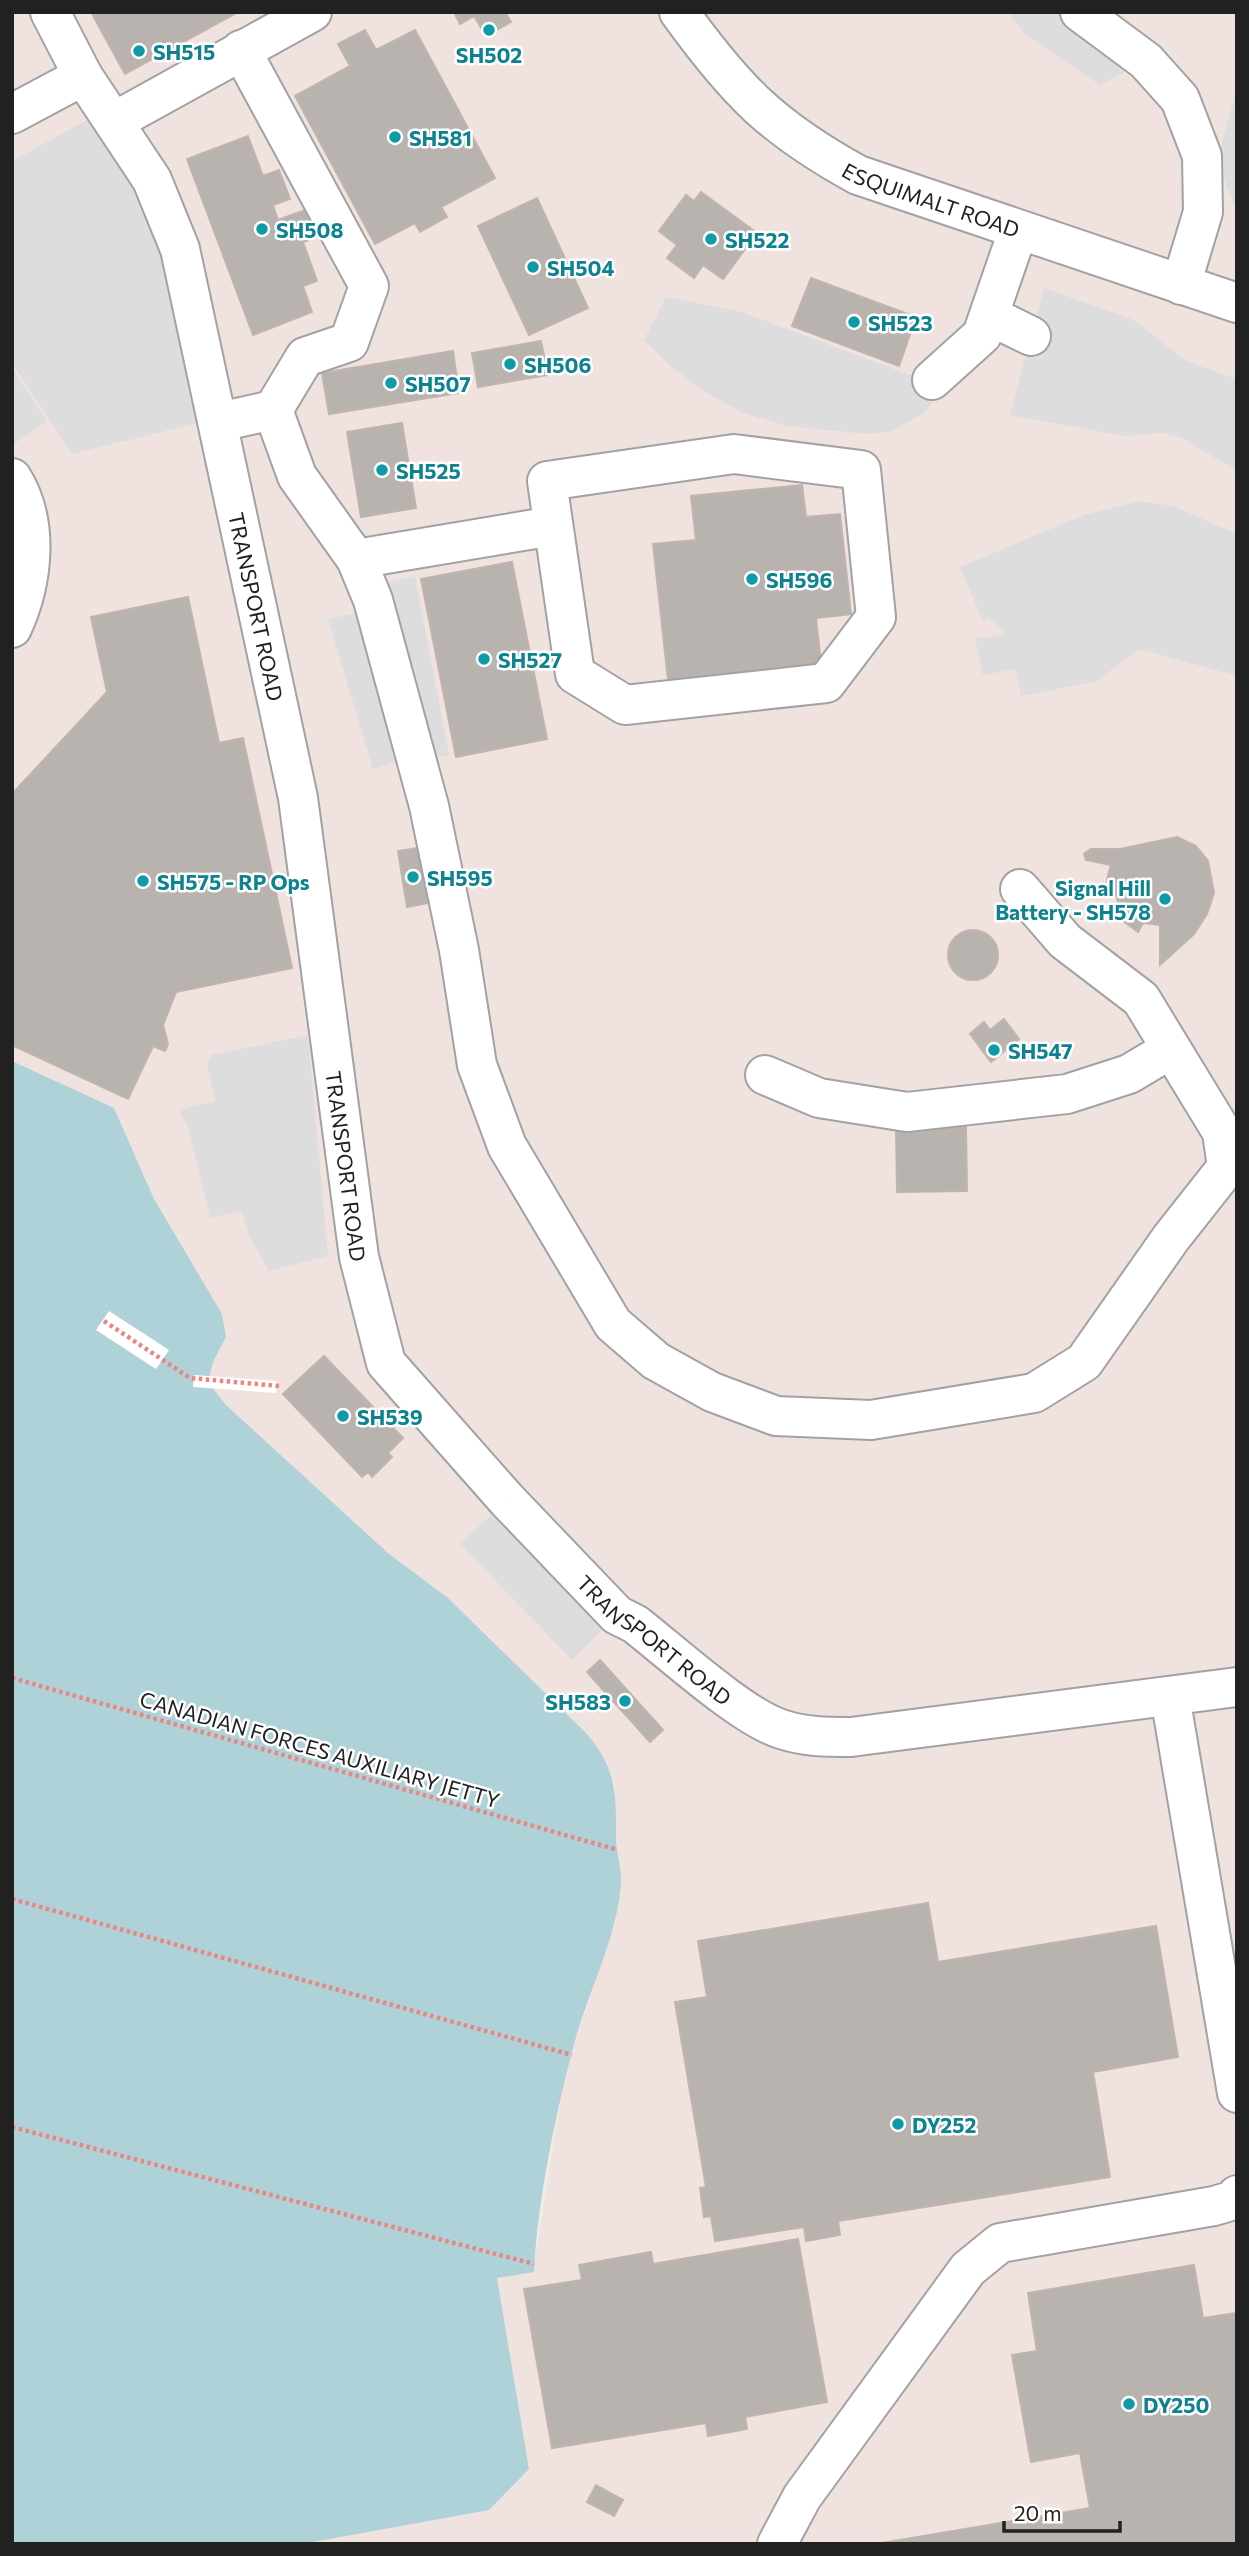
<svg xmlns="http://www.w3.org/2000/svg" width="1249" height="2556" font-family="Commissioner,sans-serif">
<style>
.military{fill:#f0e2de}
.parking{fill:#ddd}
.water{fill:#afd1d8}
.pier{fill:#fff}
.building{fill:#b9b3af;stroke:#c0b4ad;stroke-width:2}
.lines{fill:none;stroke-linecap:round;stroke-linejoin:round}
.minor-casing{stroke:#a2a2a2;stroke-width:42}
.path{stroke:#ea8580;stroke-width:4.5;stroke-dasharray:3.5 3.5;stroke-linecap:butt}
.minor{stroke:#fff;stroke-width:38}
.culture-dot{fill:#0f9aa8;stroke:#fff;stroke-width:2.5}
.labels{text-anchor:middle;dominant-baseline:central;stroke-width:5;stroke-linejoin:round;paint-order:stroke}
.culture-label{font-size:21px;font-weight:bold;fill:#0d838f;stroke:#fff;text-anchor:start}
.street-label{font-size:21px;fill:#212121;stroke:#fff}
</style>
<rect width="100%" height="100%" fill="#f0ede9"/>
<path class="military" d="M12,12H1237V2544H302L489,2510L529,2469L497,2278L534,2264L562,2092L572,2052L614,1927L621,1881L616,1851L615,1785L489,1637L448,1598L389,1554L226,1405L208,1382L213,1362L226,1337L154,1199L114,1108L12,1061Z"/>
<path class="parking" d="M1008,12H1080L1146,61L1100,85L1025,34Z
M1237,88V213L1217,161Z
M107,109L152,180L218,418L72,454L12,363V161Z
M1044,288L1134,320L1186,361L1237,379V471L1182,438L1163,433L1123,436L1010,415Z
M666,297L742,312L904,373L946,384L924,413L892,431L866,434L786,426L741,412L704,391L674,369L644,340Z
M12,368L47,421L12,445Z
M1139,501L1173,506L1237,534V676L1139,649L1097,681L1021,696L1015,669L983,675L975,639L1005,634L989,618L983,621L960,567L1084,515Z
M415,576L449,755L425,759L385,583Z
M358,613L400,760L373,769L328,619Z
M308,1035L328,1256L269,1271L248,1233L242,1211L210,1218L189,1129L179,1110L215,1101L207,1064L211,1055Z
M507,1500L617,1615L572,1660L460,1544Z"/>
<path class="water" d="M12,1061L114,1108L154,1199L222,1314L226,1337L213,1362L208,1382L226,1405L389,1554L448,1598L587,1734C617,1770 616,1794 616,1838C616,1853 622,1867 621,1884C616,1943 586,1995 572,2052C555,2117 537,2204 534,2272L497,2278L529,2469L489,2510L302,2544H12Z"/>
<path class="pier" d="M109,1311L169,1350L156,1369L96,1330Z
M194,1375L277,1381L276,1393L193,1387Z"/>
<path class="building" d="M91,12H198L207,29L125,74Z
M198,12H238L207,29Z
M454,12H505L511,22L486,36L474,16L460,24Z
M365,30L376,50L415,30L495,178L441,207L447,217L420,232L415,223L375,244L295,96L350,66L338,44Z
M248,136L263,176L279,170L290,199L273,205L278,220L305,210L315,238L303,242L317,281L303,286L312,312L253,335L187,159Z
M701,192L757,233L723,279L703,265L694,278L667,258L677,245L659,231L686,195L694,201Z
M537,198L588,308L529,335L478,226Z
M811,278L916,317L899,366L792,326Z
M541,341L548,375L478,387L472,353Z
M453,351L459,393L329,414L322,373Z
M402,423L416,508L361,517L347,432Z
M802,485L806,517L840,514L851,614L816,618L821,663L668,680L653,544L696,540L691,496Z
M512,562L547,739L456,757L421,579Z
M188,597L219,743L243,738L292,968L176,992L163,1025L168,1044L165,1051L153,1046L128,1099L12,1045V794L107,692L91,617Z
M1177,837L1196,846L1208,861L1214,893L1207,914L1194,934L1160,965V925L1143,923L1138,932L1122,920L1112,908L1119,905L1115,892L1108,893L1107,879L1111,865L1086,860L1084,854L1091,849H1120Z
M419,848L428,903L407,907L398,851Z
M948 955a25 25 0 1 1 50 0a25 25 0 1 1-50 0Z
M1004,1019L1019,1039L991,1062L970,1034L984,1022L990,1030Z
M966,1127L967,1191L897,1192L896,1128Z
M324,1356L403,1438L388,1453L392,1457L372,1477L368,1472L362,1477L283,1394Z
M600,1660L663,1730L650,1742L587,1672Z
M928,1903L938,1962L1156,1926L1178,2057L1093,2072L1110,2177L838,2221L840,2235L806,2241L804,2227L715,2241L711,2216L704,2217L700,2188L706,2187L675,2002L707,1997L698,1941Z
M798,2239L827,2402L745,2417L747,2429L708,2436L706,2423L552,2448L524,2289L582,2280L579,2265L651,2252L653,2264Z
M1194,2265L1203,2318L1237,2313V2544H876L1090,2508L1080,2453L1031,2462L1012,2355L1037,2351L1028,2293Z
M596,2485L623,2500L614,2516L587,2502Z"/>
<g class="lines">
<defs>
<g id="minor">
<path id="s1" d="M50,12L83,76L152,180L180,249L298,798L359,1257L386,1363L507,1500L617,1615L635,1624C670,1651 742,1717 781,1729C804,1737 827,1737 851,1737L1237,1687"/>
<path id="s2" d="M679,12C736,91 772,128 858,175L1237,303"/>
<path d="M1080,12L1146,61L1180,99L1202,156L1203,212L1181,285"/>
<path d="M241,50L369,286L349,342L305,357L273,410"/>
<path d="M12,114L83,76"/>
<path d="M115,121L312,12"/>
<path d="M990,316L1031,336"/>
<path d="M932,380L982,335L1018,231"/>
<path d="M219,422L273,410L297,476L356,559L373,600L429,806L459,950L477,1065L507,1146L613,1324L656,1361L712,1392L776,1416L871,1420L1034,1393L1084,1362L1171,1238L1227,1167L1222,1132L1141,999L1065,941L1020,889"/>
<path d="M734,454L861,470L876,617L826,683L625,705L575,674L547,481Z"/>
<path d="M12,478C40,522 33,583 12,628"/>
<path d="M356,559L553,526"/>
<path d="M765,1075L819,1098L907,1112L1067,1094L1129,1074L1171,1049"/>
<path d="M1170,1696L1237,2093"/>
<path d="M777,2544L802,2497L968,2269L1000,2243L1214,2206L1234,2200L1237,2195"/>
</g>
</defs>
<use href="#minor" class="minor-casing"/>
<path class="path" d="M104,1321L190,1378L279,1386
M12,1678L618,1850
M12,1899L572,2055
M12,2127L534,2264"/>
<use href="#minor" class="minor"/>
</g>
<g class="culture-dot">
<circle cx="489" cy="30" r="7"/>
<circle cx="139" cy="51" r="7"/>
<circle cx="395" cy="137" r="7"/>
<circle cx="262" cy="229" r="7"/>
<circle cx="711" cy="239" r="7"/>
<circle cx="533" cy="267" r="7"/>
<circle cx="854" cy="322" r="7"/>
<circle cx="510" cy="364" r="7"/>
<circle cx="391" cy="383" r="7"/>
<circle cx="382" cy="470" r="7"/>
<circle cx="752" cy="579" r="7"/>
<circle cx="484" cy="659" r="7"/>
<circle cx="413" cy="877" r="7"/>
<circle cx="143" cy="881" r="7"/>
<circle cx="1165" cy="899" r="7"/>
<circle cx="994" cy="1050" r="7"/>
<circle cx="343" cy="1416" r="7"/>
<circle cx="625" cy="1701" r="7"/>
<circle cx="898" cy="2124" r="7"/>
<circle cx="1129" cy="2404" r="7"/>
</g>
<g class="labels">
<g class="culture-label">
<text x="153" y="51">SH515</text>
<text x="489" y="54" text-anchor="middle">SH502</text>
<text x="409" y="137">SH581</text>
<text x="276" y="229">SH508</text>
<text x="725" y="239">SH522</text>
<text x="547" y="267">SH504</text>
<text x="868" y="322">SH523</text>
<text x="524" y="364">SH506</text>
<text x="405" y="383">SH507</text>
<text x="396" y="470">SH525</text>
<text x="766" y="579">SH596</text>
<text x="498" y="659">SH527</text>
<text x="427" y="877">SH595</text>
<text x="157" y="881">SH575 - RP Ops</text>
<text x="1151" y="887" text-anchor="end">Signal Hill<tspan x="1151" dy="24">Battery - SH578</tspan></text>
<text x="1008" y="1050">SH547</text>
<text x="357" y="1416">SH539</text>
<text x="611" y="1701" text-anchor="end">SH583</text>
<text x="912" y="2124">DY252</text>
<text x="1143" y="2404">DY250</text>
</g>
<g class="street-label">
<text stroke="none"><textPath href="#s2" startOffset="322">ESQUIMALT ROAD</textPath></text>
<text stroke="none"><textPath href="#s1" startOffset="637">TRANSPORT ROAD</textPath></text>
<text stroke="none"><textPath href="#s1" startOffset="1204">TRANSPORT ROAD</textPath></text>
<text stroke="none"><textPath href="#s1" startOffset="1792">TRANSPORT ROAD</textPath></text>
<text transform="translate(320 1749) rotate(16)">CANADIAN FORCES AUXILIARY JETTY</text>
</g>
</g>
<rect width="1249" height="2556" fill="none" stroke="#212121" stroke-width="28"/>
<path d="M1004 2521v10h116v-10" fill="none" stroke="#212121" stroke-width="3.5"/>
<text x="1014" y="2521" font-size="21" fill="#212121" stroke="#ffffff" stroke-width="5" paint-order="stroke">20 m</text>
</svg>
